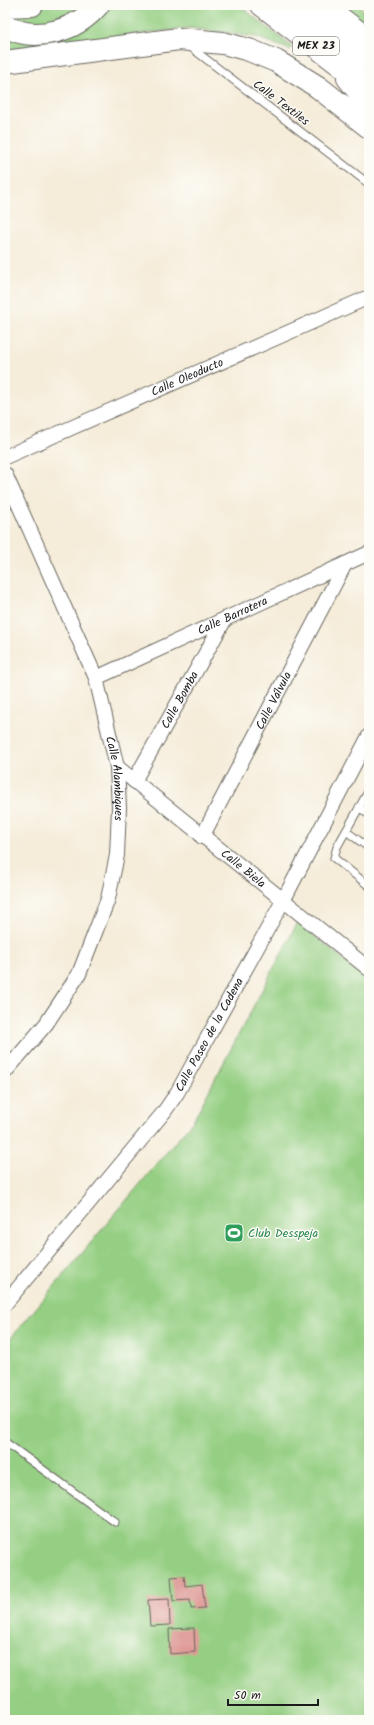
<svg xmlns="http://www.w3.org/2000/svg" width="374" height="1725" font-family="Kalam,sans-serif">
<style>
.green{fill:#95cf83;stroke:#587650}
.building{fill:#de9995}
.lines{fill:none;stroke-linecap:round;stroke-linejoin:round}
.service-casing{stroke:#68655e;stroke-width:9}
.minor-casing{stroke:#68655e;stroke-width:16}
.trunk-casing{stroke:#68655e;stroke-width:24}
.motorway-casing{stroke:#68655e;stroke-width:24}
.service{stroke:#fff;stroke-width:7}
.minor{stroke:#fff;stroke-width:14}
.trunk{stroke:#fff;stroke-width:22}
.motorway{stroke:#fff;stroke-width:22}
.labels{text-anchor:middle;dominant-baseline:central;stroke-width:3;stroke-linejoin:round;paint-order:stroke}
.shield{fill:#fdfcf7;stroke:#605f5e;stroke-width:1}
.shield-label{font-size:11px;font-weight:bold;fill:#1c1c1c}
.street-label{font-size:12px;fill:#1c1c1c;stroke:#fdfcf7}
.leisure-label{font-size:12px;fill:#27864d;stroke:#fdfcf7;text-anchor:start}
</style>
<rect width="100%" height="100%" fill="#fdfcf7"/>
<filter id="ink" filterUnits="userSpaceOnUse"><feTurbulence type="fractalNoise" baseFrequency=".025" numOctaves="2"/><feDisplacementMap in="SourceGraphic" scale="8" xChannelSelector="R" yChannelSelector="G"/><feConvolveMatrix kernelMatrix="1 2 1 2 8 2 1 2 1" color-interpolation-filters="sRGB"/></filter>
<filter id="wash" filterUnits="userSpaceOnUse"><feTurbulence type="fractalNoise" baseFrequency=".012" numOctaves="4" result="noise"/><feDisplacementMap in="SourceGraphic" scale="16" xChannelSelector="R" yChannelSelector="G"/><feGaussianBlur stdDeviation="0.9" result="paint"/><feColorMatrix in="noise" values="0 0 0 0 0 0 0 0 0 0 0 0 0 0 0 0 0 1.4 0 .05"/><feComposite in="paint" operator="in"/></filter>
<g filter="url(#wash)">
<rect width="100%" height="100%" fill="#f5ecd9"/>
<path class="green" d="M5,5H90L86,10L53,22H33L5,15Z
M107,5H239L292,47L290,50L256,37L190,28L5,50V37Z
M341,5H359L369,18V26Z
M298,922L369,981V1720H15L5,1710V1345L193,1121Z"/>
<g id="blocks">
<path class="building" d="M184,1576L185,1586L202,1584L205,1608L191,1609L190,1600L173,1601L171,1577Z
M169,1599L170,1625L150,1626L148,1600Z
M194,1628L195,1652L170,1654L169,1629Z"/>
</g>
</g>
<g filter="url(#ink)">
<use href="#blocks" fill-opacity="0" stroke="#68655e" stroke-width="1"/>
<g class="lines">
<defs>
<path id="service" d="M189,46L369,184
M369,790L337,847L334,858L369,886
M359,807L369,815
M346,831L369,848
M5,1442L115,1522"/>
<g id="minor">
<path id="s1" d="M5,457L369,297"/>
<path id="s2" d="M5,474L96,678L117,767L119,808L117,855L108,899L79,974L46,1024L5,1072"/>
<path id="s3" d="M96,678L369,553"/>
<path id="s4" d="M117,767L369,969"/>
<path id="s5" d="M134,781L225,619"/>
<path id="s6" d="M202,837L345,564"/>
<path id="s7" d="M5,1304L164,1112L177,1093L284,899L369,736"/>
</g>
<path id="trunk" d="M262,5L369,87
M323,5L369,40
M5,26C36,43 76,31 98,5
M5,62L179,39L223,43L249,50L276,61L318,87L369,127
M348,78L369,105"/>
<path id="motorway" d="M269,5L310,20L353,48L369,60
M5,6L32,5"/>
</defs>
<use href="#service" class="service-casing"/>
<use href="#minor" class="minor-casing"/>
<use href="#trunk" class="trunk-casing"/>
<use href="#motorway" class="motorway-casing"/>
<use href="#service" class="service"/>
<use href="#minor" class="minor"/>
<use href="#trunk" class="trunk"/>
<use href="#motorway" class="motorway"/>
</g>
</g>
<defs>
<symbol id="stadium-square" viewBox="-11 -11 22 22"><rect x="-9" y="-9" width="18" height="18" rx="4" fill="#2e9e5b" stroke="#fdfcf7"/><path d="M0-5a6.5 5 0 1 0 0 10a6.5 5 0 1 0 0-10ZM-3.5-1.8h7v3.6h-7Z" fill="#fff"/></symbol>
</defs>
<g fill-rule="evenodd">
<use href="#stadium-square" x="223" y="1222" width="22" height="22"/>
</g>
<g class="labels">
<rect class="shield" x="293" y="37" width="46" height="18" rx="3"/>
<g class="shield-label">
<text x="316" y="46">MEX 23</text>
</g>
<g class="street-label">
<text transform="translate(281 103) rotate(37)">Calle Textiles</text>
<text stroke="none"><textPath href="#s1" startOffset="199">Calle Oleoducto</textPath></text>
<text stroke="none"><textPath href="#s3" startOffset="150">Calle Barrotera</textPath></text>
<text stroke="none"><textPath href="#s5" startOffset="93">Calle Bomba</textPath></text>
<text stroke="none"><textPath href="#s6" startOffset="154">Calle Válvula</textPath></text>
<text stroke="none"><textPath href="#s2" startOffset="326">Calle Alambiques</textPath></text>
<text stroke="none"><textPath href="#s4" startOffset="162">Calle Biela</textPath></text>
<text stroke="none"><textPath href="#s7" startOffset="339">Calle Paseo de la Cadena</textPath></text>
</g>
<g class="leisure-label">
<text x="248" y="1233">Club Desspeja</text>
</g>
</g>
<rect width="374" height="1725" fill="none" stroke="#fdfcf7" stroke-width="20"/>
<path d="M228 1699v6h90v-6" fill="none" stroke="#1c1c1c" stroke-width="2"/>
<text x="234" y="1699" font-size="12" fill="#1c1c1c" stroke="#fdfcf7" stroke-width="3" paint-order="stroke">50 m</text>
</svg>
